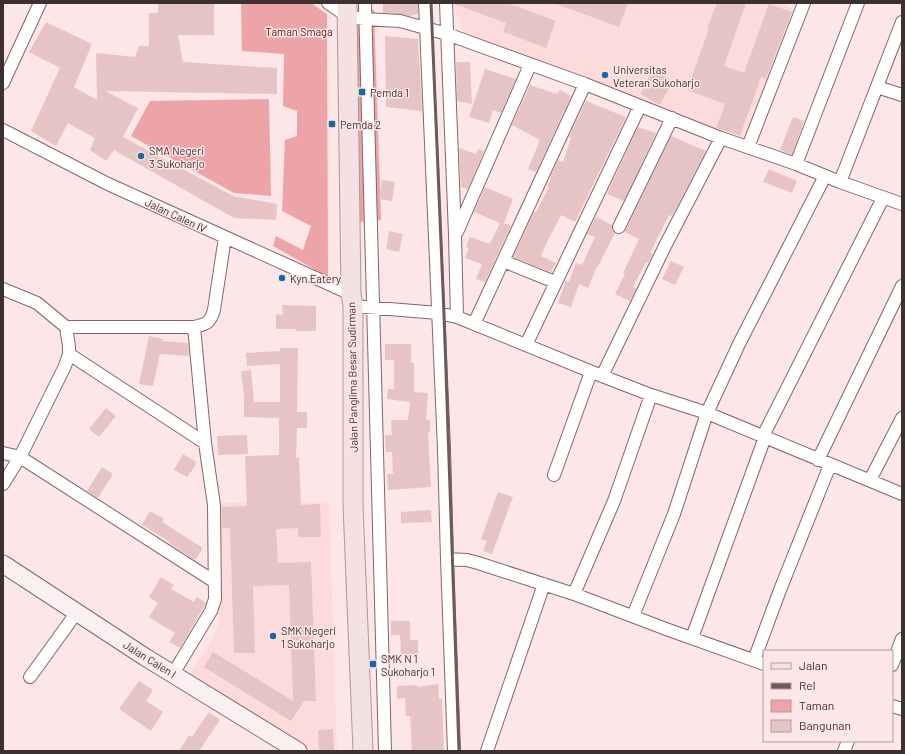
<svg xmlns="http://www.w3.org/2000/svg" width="905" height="754" font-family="Barlow,sans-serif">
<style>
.built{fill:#fedbdb;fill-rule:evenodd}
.green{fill:#eda4a7}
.building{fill:#e6c4c4}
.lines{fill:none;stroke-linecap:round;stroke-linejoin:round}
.street-casing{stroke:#846666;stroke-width:14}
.secondary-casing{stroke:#846666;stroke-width:19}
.primary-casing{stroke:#af9797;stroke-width:21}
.street{stroke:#fff;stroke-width:12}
.secondary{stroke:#f9f1f1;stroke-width:17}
.primary{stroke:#f4e2e2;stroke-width:19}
.rail{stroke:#6b5c5c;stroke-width:3}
.poi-dot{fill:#1e699c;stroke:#fce6e7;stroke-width:1.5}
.labels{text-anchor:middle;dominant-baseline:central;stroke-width:3;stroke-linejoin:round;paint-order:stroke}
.park-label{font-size:11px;fill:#570e1b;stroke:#fce6e7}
.poi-label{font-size:11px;fill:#3d3030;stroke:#fce6e7;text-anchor:start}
.street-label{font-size:11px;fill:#3d3030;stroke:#fce6e7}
</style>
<rect width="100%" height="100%" fill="#fce6e7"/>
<path class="built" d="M453,3H467L465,8L498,20L504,3H570L568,9L619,27L628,3H717L707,28L733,38L745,3H778L796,10L770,82L765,80L742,145L466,38ZM770,4L793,13L769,80L745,71ZM512,5L556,21L546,47L503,32ZM653,70L673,81L660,105L640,94ZM737,71L760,79L738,140L715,131Z
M329,502L337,751H309L187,678L209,646L218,626L221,561L219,503Z"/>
<path class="green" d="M241,3H311L327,14L328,277L273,246L276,236L303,250L311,226L282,211L285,140L297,136V111L283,106L284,54L242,51Z
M352,9L374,10L381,220L359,222Z
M269,99L271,196L234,193L131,136L150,101Z"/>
<path class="building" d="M158,3H214V35H178L183,62L277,68V94L105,91L138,108L123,137L233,196L277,204L276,220L234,218L114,150L106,161L90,150L95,138L68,123L56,146L31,131L60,68L29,52L46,22L92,44L74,87L97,100L96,53L135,57L139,46H149V13H158Z
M383,3H418V14L410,16L401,14L383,13Z
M454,3H507L556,21L546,48L503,32L506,23L454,4Z
M556,3H628L619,27L556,4Z
M717,3H746L724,66L744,73L769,4L792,12L766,79L761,77L740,136L716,128L725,104L687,90L709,29L707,28Z
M385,36L418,39L422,111L386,107Z
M456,62H470L472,104L457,101Z
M485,69L516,79L501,113L493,110L489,123L469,117Z
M653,70L673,81L660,105L640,94Z
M530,85L557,94L560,90L571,96L536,172L528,169L540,140L512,125Z
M586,101L626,117L575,222L561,215L547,242L541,256L556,263L551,272L513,257L534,212H536L549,187L547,186L551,179L550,178L558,160L563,162L571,138L569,137Z
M793,117L804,121L792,155L780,150Z
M638,127L656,133L624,201L607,194Z
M671,136L706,151L672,216L669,215L650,253L653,254L648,263L646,262L633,287L636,289L630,301L615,294L625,274L623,273L639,239L625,232Z
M459,148L476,154L478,149L484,151L468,189L461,187Z
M769,169L797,181L792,193L763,182Z
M382,180L395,182L392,201L379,199Z
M485,187L513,199L504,223L511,226L485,282L476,279L482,264L465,258L469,248L466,247L470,237L490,244L500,223L474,212Z
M596,217L612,225V228L615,233L598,266H597L588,288L579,284L571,307L558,303L566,281L569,282L576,263L582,265L595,237L587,234Z
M389,231L403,234L399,252L386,249Z
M671,261L684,267L675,285L662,279Z
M282,305L316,306V331H296V329H276V314L283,315Z
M149,336L163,339L162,341L188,343L189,356L160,354L153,386L139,384Z
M385,344H411V363H414V392L428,393L426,420H430V432H428L431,487L388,490L387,474H393L392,452H386L385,435H392L391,420H408L410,402L387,399L388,389H394V360H385Z
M280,348H298L297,412H307V428H297L296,458H299L301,505L320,504L321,537H298V528L276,529L278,563L311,562L316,701H304L291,721L204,667L213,652L293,701L289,585L253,586L255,653H234L230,528H222V507L247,506L245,456L279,455V418L244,417V396L241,371L251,370L254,402H280V364L247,366L246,353L280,351Z
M106,408L116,416L99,437L89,429Z
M247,435L248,454L218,455L217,436Z
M183,454L196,462L195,464H196L191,472H190L187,477L174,470Z
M102,467L113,474L98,498L87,491Z
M498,492L513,497L492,554L483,551L487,541L481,539Z
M431,510L432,522L401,523V512Z
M150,511L164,519L162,522L203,548L195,560L169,543L170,542L142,525Z
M161,577L174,585L171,589L194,602L197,597L206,603L180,648L169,642L175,633L149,617L158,603L149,597Z
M391,621H410V640H418V654H401L400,635H391Z
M139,681L153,690L146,701L163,712L151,731L119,709Z
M438,684L439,699H442L444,751H412L410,716H406L405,698L397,699V686L417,685L418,687Z
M209,712L220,720L199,751H179L189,735L192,737Z
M333,729L334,751H319L318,730Z"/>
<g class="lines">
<defs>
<path id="street" d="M328,3L347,16L364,19L400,21L447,34L585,84L721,138L796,164L840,182L902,204
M365,3L385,751
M425,3L444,449L447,559L454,751
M446,3L455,235L457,317
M3,83L40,3
M877,87L902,95
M3,130L108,184L351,294
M748,147L804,3
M796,164L858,3
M840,182L902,22
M619,227L672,118
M457,232L530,65
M503,261L555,282
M3,289L37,303L66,327L69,346V354L65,366L20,457L3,484
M353,306L438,313L457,317L602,376L651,395L707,413L902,494
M474,324L585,84
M66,327H194C207,324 210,323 214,310L225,237
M526,345L640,106
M69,354L205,443
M602,376L665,246L721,138
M763,436L883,198
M3,453L20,457L215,582
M818,460L902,286
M554,475L591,372
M870,480L902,418
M447,559L467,560L478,563L574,594L666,629L764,664
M574,594L614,501L651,395
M633,616L674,514L707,413L739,344L825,176
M692,638L765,437
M754,660L780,590L830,465
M892,665L902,639
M173,674L211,611L215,599L214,505L205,443L194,327
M30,677L77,612
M892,706L902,709
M487,751L544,584
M844,751L848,741"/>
<path id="secondary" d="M3,564L145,657L298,751"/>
<path id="primary" d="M347,3L351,294L353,306V505L363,751"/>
</defs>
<use href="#street" class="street-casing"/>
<use href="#secondary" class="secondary-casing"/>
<use href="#primary" class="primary-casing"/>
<use href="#street" class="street"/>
<use href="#secondary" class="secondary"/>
<use href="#primary" class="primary"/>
<path class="rail" d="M431,3L444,314L459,751"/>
</g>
<g class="poi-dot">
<circle cx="605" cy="75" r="4"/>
<rect x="358" y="88" width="8" height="8" rx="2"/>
<rect x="328" y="120" width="8" height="8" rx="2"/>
<circle cx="141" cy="156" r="4"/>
<circle cx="282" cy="278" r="4"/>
<circle cx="273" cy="636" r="4"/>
<rect x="369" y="660" width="8" height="8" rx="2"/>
</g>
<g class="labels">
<g class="park-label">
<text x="299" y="31">Taman Smaga</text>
</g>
<g class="poi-label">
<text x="613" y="69">Universitas<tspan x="613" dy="13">Veteran Sukoharjo</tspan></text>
<text x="370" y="92">Pemda 1</text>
<text x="340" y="124">Pemda 2</text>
<text x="149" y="150">SMA Negeri<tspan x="149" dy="13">3 Sukoharjo</tspan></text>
<text x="290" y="278">Kyn Eatery</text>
<text x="281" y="630">SMK Negeri<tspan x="281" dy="13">1 Sukoharjo</tspan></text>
<text x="381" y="658">SMK N 1<tspan x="381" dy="13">Sukoharjo 1</tspan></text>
</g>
<g class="street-label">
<text transform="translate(176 215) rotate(25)">Jalan Calen IV</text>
<text transform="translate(352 377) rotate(-91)">Jalan Panglima Besar Sudirman</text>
<text transform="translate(150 659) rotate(32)">Jalan Calen I</text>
</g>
</g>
<rect width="905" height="754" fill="none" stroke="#3d3030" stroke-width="8"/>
<rect x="763" y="650" width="130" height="92" fill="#fce6e7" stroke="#b09d9e"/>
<rect x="771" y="663" width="20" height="6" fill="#f4e2e2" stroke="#b09d9e"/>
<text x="799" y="670" font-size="12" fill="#3d3030">Jalan</text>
<rect x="771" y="683" width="20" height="6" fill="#6b5c5c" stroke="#b09d9e"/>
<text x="799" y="690" font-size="12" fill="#3d3030">Rel</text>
<rect x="771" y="700" width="20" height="12" fill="#eda4a7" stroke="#b09d9e"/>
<text x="799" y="710" font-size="12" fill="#3d3030">Taman</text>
<rect x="771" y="720" width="20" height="12" fill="#e6c4c4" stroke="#b09d9e"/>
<text x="799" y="730" font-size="12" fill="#3d3030">Bangunan</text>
</svg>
